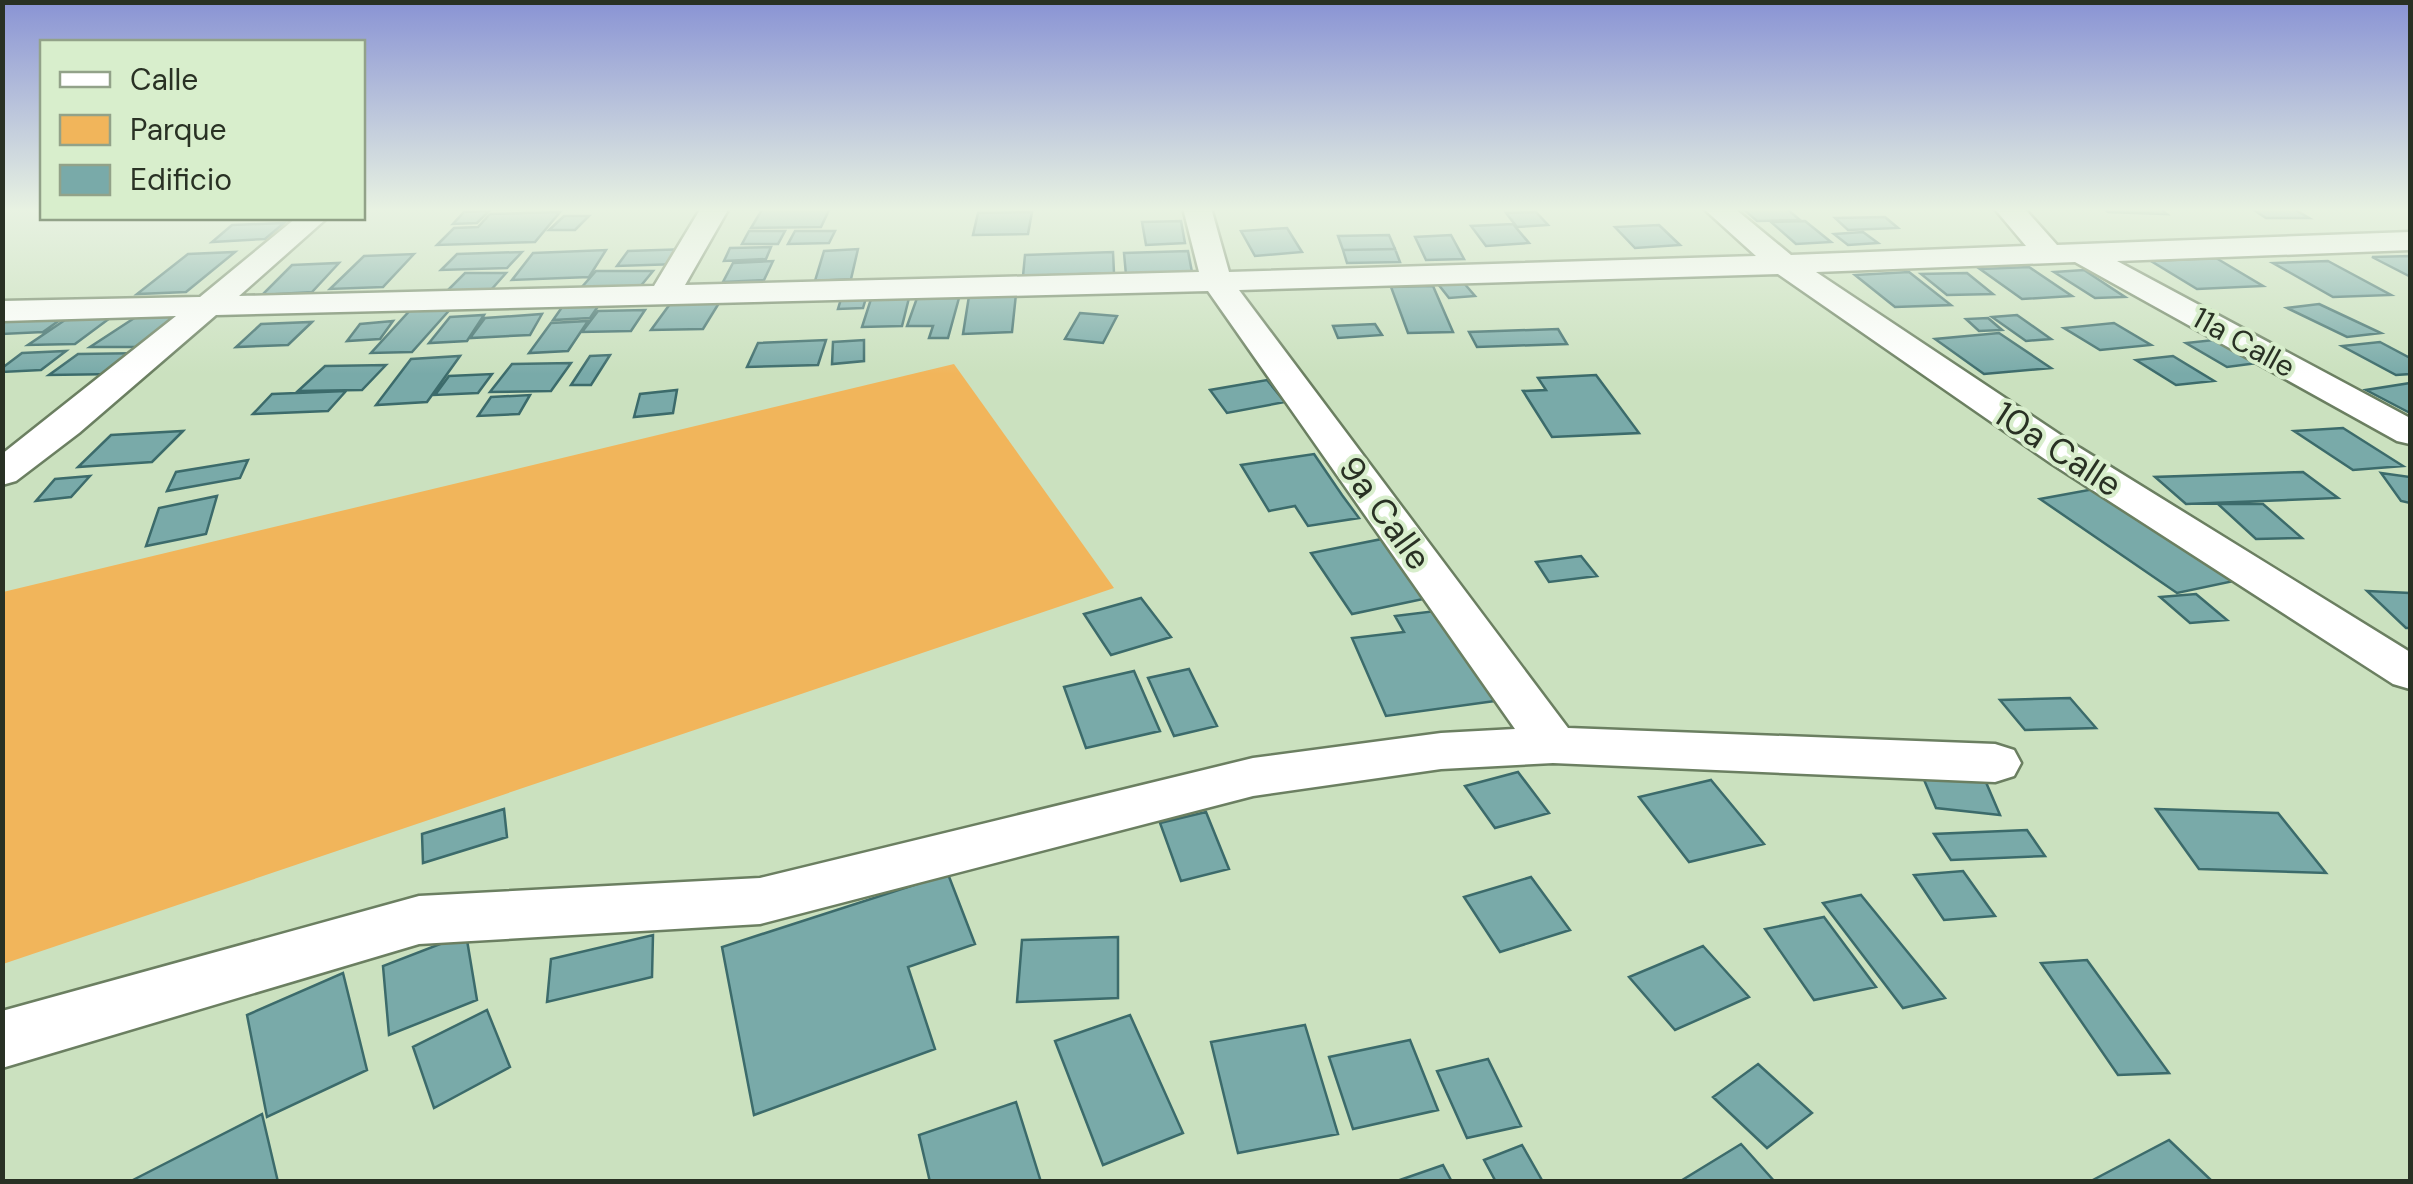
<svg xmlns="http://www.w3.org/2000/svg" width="2413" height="1184" font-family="'DM Sans',sans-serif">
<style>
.green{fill:#f1b55b}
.building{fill:#79aaa9;stroke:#3c6b6b;stroke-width:2.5}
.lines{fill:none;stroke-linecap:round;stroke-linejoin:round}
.street-casing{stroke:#6b7f61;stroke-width:5}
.street{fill:#fff;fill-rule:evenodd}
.labels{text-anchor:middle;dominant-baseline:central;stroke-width:8;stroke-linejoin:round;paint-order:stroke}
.far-street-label{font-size:30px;fill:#293124;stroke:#d8eecc}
.street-label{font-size:35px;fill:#293124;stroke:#d8eecc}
</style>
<rect width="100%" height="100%" fill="#cbe1bf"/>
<path class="green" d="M954,364L1114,588L3,964V592Z"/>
<path class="building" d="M763,208H830L821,227L751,228Z
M1742,208H1786L1800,220L1757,221Z
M2103,208H2159L2167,214L2108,212Z
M2251,208H2292L2309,218H2266Z
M489,211L477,223L453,224L464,212Z
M560,212L535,242L437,245L454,228L478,227L490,214Z
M1032,212L1028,234L973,235L978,213Z
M1536,212L1548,225L1517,227L1506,213Z
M564,216H589L575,230H549Z
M1885,217L1898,228L1848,230L1835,218Z
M1181,221L1185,243L1146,245L1142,222Z
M1805,221L1831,242L1796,244L1771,222Z
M284,223L265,239L212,242L232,225Z
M1513,224L1529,243L1486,246L1471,226Z
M1659,225L1680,245L1635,248L1615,227Z
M1287,228L1302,252L1255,256L1241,231Z
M749,231H785L778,244H742Z
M795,231H835L829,243L788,244Z
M1863,232L1878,243L1848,245L1834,234Z
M1389,235L1395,249L1343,250L1338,236Z
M1451,235L1464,259L1426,260L1415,237Z
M771,247L766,259L724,261L730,248Z
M688,249L678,264L617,266L628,251Z
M858,249L851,279L815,281L824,251Z
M1395,249L1400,262L1347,263L1343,250Z
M606,250L589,277L512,280L533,253Z
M1188,251L1192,272L1126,275L1124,253Z
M235,252L186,292L137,294L188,254Z
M522,252L507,268L441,270L457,254Z
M1113,252L1114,273L1023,276L1025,255Z
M414,254L383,287L330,289L364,256Z
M2410,256L2409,276L2372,257Z
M2216,258L2263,286L2197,289L2151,261Z
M773,261L764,280L723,282L733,263Z
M2328,261L2391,295L2333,297L2273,263Z
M339,263L312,292L262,295L292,265Z
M2029,267L2072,296L2022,299L1980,269Z
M2084,270L2125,297L2095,298L2054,272Z
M596,271H653L639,288H581Z
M1909,272L1951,305L1895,307L1855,275Z
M465,273H506L490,291H447Z
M1967,273L1993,294L1947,295L1921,274Z
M1463,282L1475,296L1449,298L1438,284Z
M1433,286L1453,332L1408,333L1391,287Z
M1016,294L1012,332L963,334L969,296Z
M866,298L863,308L838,309L841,299Z
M909,298L902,326L862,327L871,299Z
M917,298H959L948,338H929L933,326H907Z
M601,302L590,318L553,320L565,303Z
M719,303L703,329L651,330L670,304Z
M2319,304L2381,333L2347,337L2287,308Z
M454,305L412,352L371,353L414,306Z
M645,310L631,331L582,332L598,311Z
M1080,313L1117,316L1103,343L1065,339Z
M542,314L530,335L470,338L485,318Z
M139,315H191L146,347H90Z
M484,315L467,341L429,343L450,317Z
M2017,315L2051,339L2026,341L1992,317Z
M64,317L43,332L2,334V321Z
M110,318L75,344L28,345L65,320Z
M1988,318L2002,330L1979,331L1966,319Z
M393,321L380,339L347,341L360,324Z
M588,321L568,351L529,353L551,323Z
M312,322L288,345L236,347L261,324Z
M2114,323L2151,345L2100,350L2064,328Z
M1375,324L1382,335L1338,338L1333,326Z
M1558,329L1567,344L1477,347L1469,332Z
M1999,333L2051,368L1984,374L1935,339Z
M2223,339L2265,362L2227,367L2186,343Z
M826,340L818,365L747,367L758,343Z
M864,340V361L832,364L833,342Z
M2380,342L2410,358V374L2396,375L2342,346Z
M66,351L41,370L2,372V368L22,353Z
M146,353L119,374L49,375L78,354Z
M610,355L591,385H571L590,356Z
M460,356L427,402L376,405L411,359Z
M2173,356L2214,381L2176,385L2136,360Z
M571,363L551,391L490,392L512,364Z
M386,365L362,390L298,391L325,366Z
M492,374L478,393L435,395L449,376Z
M1596,375L1639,433L1552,437L1523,391L1546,390L1538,378Z
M1267,380L1285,402L1227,413L1210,390Z
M2410,383V413L2366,390Z
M677,390L673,413L634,417L640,394Z
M346,391L328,411L253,414L272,394Z
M530,395L519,414L478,416L491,397Z
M2343,428L2403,466L2353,470L2294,431Z
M183,431L152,462L78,467L111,435Z
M1314,454L1342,495L1359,518L1308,526L1295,506L1269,511L1241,465Z
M248,460L240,478L167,491L176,472Z
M2303,472L2338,498L2186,504L2155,477Z
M2381,473L2410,477V503L2401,501Z
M90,476L71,497L36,501L55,479Z
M2094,489L2234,581L2177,593L2040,499Z
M217,496L206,534L146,546L159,508Z
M2218,504H2263L2302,538L2256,539Z
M1382,539L1428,598L1352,614L1311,553Z
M1581,556L1597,576L1549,582L1536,562Z
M2367,591L2410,593V628H2406Z
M2196,594L2227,620L2190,623L2160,597Z
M1141,598L1171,637L1111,655L1084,614Z
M1452,609L1464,643L1495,701L1386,716L1352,638L1404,632L1395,616Z
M1189,669L1217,726L1174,736L1148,678Z
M1134,671L1160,731L1086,748L1064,687Z
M2070,698L2096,728L2025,730L2000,700Z
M1919,768L1982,773L2000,815L1936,808Z
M1518,772L1549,813L1495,828L1465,786Z
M1711,780L1764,844L1689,862L1639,797Z
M504,809L507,837L423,863L422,834Z
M2156,809L2278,813L2326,873L2199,869Z
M1206,812L1229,869L1181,881L1160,823Z
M2027,830L2045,856L1951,860L1934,834Z
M1963,871L1995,916L1944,920L1914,875Z
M948,874L975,944L908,967L935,1049L754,1115L722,947Z
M1531,877L1570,930L1500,952L1464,897Z
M1861,895L1945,998L1903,1008L1823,903Z
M1824,917L1876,987L1814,1000L1765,929Z
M466,934L477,1000L389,1035L383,966Z
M653,935L652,977L547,1002L551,959Z
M1118,937V998L1017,1002L1022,940Z
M1703,946L1749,997L1675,1030L1629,977Z
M2087,960L2169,1073L2118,1075L2041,963Z
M343,973L367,1070L267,1117L247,1015Z
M487,1010L510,1067L434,1108L413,1047Z
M1130,1015L1183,1133L1103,1165L1055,1041Z
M1305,1025L1338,1134L1238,1153L1211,1042Z
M1410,1040L1438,1110L1353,1129L1329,1057Z
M1488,1059L1521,1126L1467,1138L1437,1071Z
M1758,1064L1812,1113L1767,1148L1713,1097Z
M1016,1102L1041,1182H930L919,1135Z
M262,1114L278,1182H129Z
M2169,1140L2213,1182H2089Z
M1741,1144L1775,1182H1679Z
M1522,1145L1543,1182H1496L1484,1160Z
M1443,1165L1452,1182H1394Z"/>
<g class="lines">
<defs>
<path id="street" d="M701,208H729L685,285L1199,272L1183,208H1211L1229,272L1756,256L1703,208H1734L1791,255L2026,246L1994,208H2024L2057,245L2410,232V250L2117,261L2410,418V444L2397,441L2075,262L1816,272L2080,448L2410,652V689L2393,684L2052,464L1778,274L1239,290L1568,728L1995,744L2014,750L2021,763L2014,776L1995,782L1553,763L1441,769L1253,796L760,924L419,944L2,1068V1011L419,896L760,878L1253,758L1441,733L1515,729L1208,291L216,315L79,433L16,481L2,485V454L176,316L2,321V301L200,297L296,218H327L239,296L654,286Z"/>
</defs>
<use href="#street" class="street-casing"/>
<use href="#street" class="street"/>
</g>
<linearGradient id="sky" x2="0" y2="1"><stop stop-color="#8993d4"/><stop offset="0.56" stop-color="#e8f2e2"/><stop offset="1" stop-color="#e8f2e2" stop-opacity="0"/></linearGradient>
<rect width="2413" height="374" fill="url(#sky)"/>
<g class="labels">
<g class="far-street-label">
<text transform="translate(2244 342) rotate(29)">11a Calle</text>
</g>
<g class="street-label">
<text transform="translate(2058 449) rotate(33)">10a Calle</text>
<text transform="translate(1385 513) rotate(54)">9a Calle</text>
</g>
</g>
<rect width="2413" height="1184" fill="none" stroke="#293124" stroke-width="10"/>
<rect x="40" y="40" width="325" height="180" fill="#d8eecc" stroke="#92a289" stroke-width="2.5"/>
<rect x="60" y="72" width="50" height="15" fill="#ffffff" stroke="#92a289" stroke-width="2.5"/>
<text x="130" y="90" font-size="30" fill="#293124">Calle</text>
<rect x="60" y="115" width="50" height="30" fill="#f1b55b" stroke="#92a289" stroke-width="2.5"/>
<text x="130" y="140" font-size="30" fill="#293124">Parque</text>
<rect x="60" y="165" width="50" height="30" fill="#79aaa9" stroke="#92a289" stroke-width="2.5"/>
<text x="130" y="190" font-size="30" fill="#293124">Edificio</text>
</svg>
